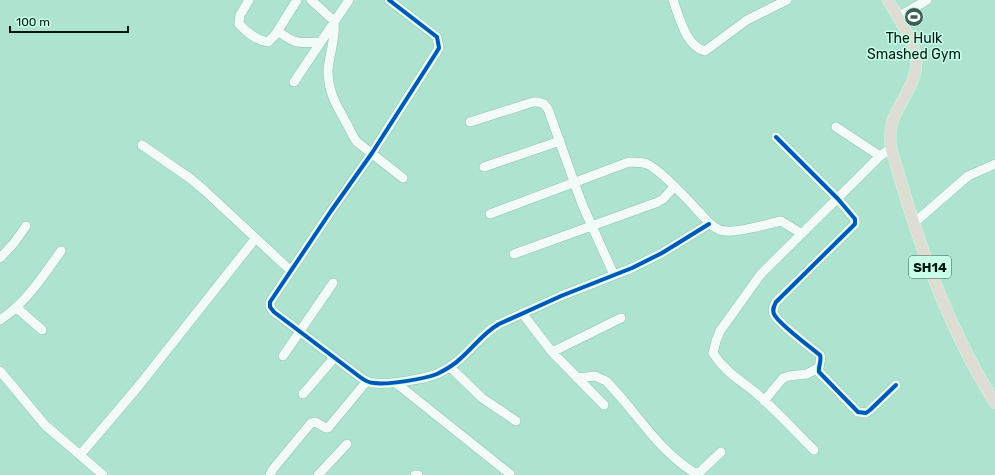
<svg xmlns="http://www.w3.org/2000/svg" width="995" height="475" font-family="Rubik,sans-serif">
<style>
.lines{fill:none;stroke-linecap:round;stroke-linejoin:round}
.minor-casing{stroke:#94bfaf;stroke-width:10}
.major-casing{stroke:#dbf3e9;stroke-width:12}
.minor{stroke:#f3fbf8;stroke-width:9}
.major{stroke:#deddd4;stroke-width:11}
.cycleway-casing{stroke:#c7ffe8;stroke-width:6}
.cycleway{stroke:#0057b8;stroke-width:4}
.labels{text-anchor:middle;dominant-baseline:central;stroke-width:3;stroke-linejoin:round;paint-order:stroke}
.shield{fill:#c7ffe8;stroke:#3c5d4f;stroke-width:1}
.shield-label{font-size:13px;font-weight:bold;fill:#00180e}
.poi-label{font-size:14px;fill:#00180e;stroke:#c7ffe8}
</style>
<rect width="100%" height="100%" fill="#aee4cf"/>
<g class="lines">
<defs>
<path id="minor" d="M249,0L240,15L239,24C246,32 258,41 268,42L275,35L297,0
M311,0L334,21C336,39 329,54 328,71C328,93 338,108 348,126C351,132 353,137 357,142L403,178
M389,0L437,37L439,48L436,53L372,153L331,211L270,302V307L274,312L360,377C364,380 368,383 374,383C388,385 424,379 437,374C445,370 454,365 460,359C474,347 483,333 499,324L561,296L632,268L662,253L709,224
M673,0C679,16 686,47 705,51L747,20L787,0
M898,17L927,0
M278,31C296,45 298,43 320,42
M294,82L349,0
M470,122L533,102H538L544,104L548,109L582,204L614,275
M836,127L880,156
M776,137L838,199L855,219V224L776,302C774,306 772,309 774,314C777,322 811,348 820,355C822,361 818,366 819,372L858,412L866,413L870,410L896,385
M142,145L191,179L204,190L291,271
M484,167L560,141
M490,214L629,162C635,162 642,162 647,164C660,170 689,201 699,212C708,221 713,230 726,231C739,233 767,224 781,221L802,234
M914,223L968,176L995,164
M514,254L658,202L663,199L674,187
M0,258L14,243L26,226
M17,308L42,330
M522,313L552,352L604,405
M0,320C26,303 43,276 61,251
M552,352L621,318
M283,356L333,283
M450,367L482,398L516,421
M0,371L45,425L103,475
M577,378L595,376L606,381C636,411 658,451 695,473L700,472L721,452
M396,383L510,474
M303,394L334,358
M764,401L783,378L789,376L807,374L818,368
M814,450C795,431 777,411 756,393C740,380 724,371 713,353L716,341L720,331L761,274L880,156L891,148
M80,455L137,388L255,239
M270,475L273,469L311,423L315,422L326,428H328L367,381
M318,475L347,444
M415,475H418"/>
<path id="major" d="M888,0C896,15 915,41 916,58C919,82 898,102 892,123C890,131 890,139 891,148C916,236 946,325 995,403"/>
</defs>
<use href="#minor" class="minor-casing"/>
<use href="#major" class="major-casing"/>
<use href="#minor" class="minor"/>
<use href="#major" class="major"/>
<defs>
<path id="cycleway" d="M389,0L437,37L439,48L436,53L372,153L331,211L270,302V307L274,312L360,377C364,380 368,383 374,383C388,385 424,379 437,374C445,370 454,365 460,359C474,347 483,333 499,324L561,296L632,268L662,253L709,224
M776,137L838,199L855,219V224L776,302C774,306 772,309 774,314C777,322 811,348 820,355C822,361 818,366 819,372L858,412L866,413L870,410L896,385"/>
</defs>
<use href="#cycleway" class="cycleway-casing"/>
<use href="#cycleway" class="cycleway"/>
</g>
<defs>
<symbol id="stadium-disc" viewBox="-11 -11 22 22"><circle r="9.5" fill="#3d5f52" stroke="#c7ffe8"/><path d="M0-5a6.5 5 0 1 0 0 10a6.5 5 0 1 0 0-10ZM-3.5-1.8h7v3.6h-7Z" fill="#fff"/></symbol>
</defs>
<g fill-rule="evenodd">
<use href="#stadium-disc" x="903" y="6" width="22" height="22"/>
</g>
<g class="labels">
<rect class="shield" x="909" y="256" width="42" height="22" rx="3"/>
<g class="shield-label">
<text x="930" y="267">SH14</text>
</g>
<g class="poi-label">
<text x="914" y="38">The Hulk<tspan x="914" dy="16">Smashed Gym</tspan></text>
</g>
</g>
<path d="M10 26v6h118v-6" fill="none" stroke="#00180e" stroke-width="2"/>
<text x="16" y="26" font-size="12" fill="#00180e" stroke="#c7ffe8" stroke-width="3" paint-order="stroke">100 m</text>
</svg>
